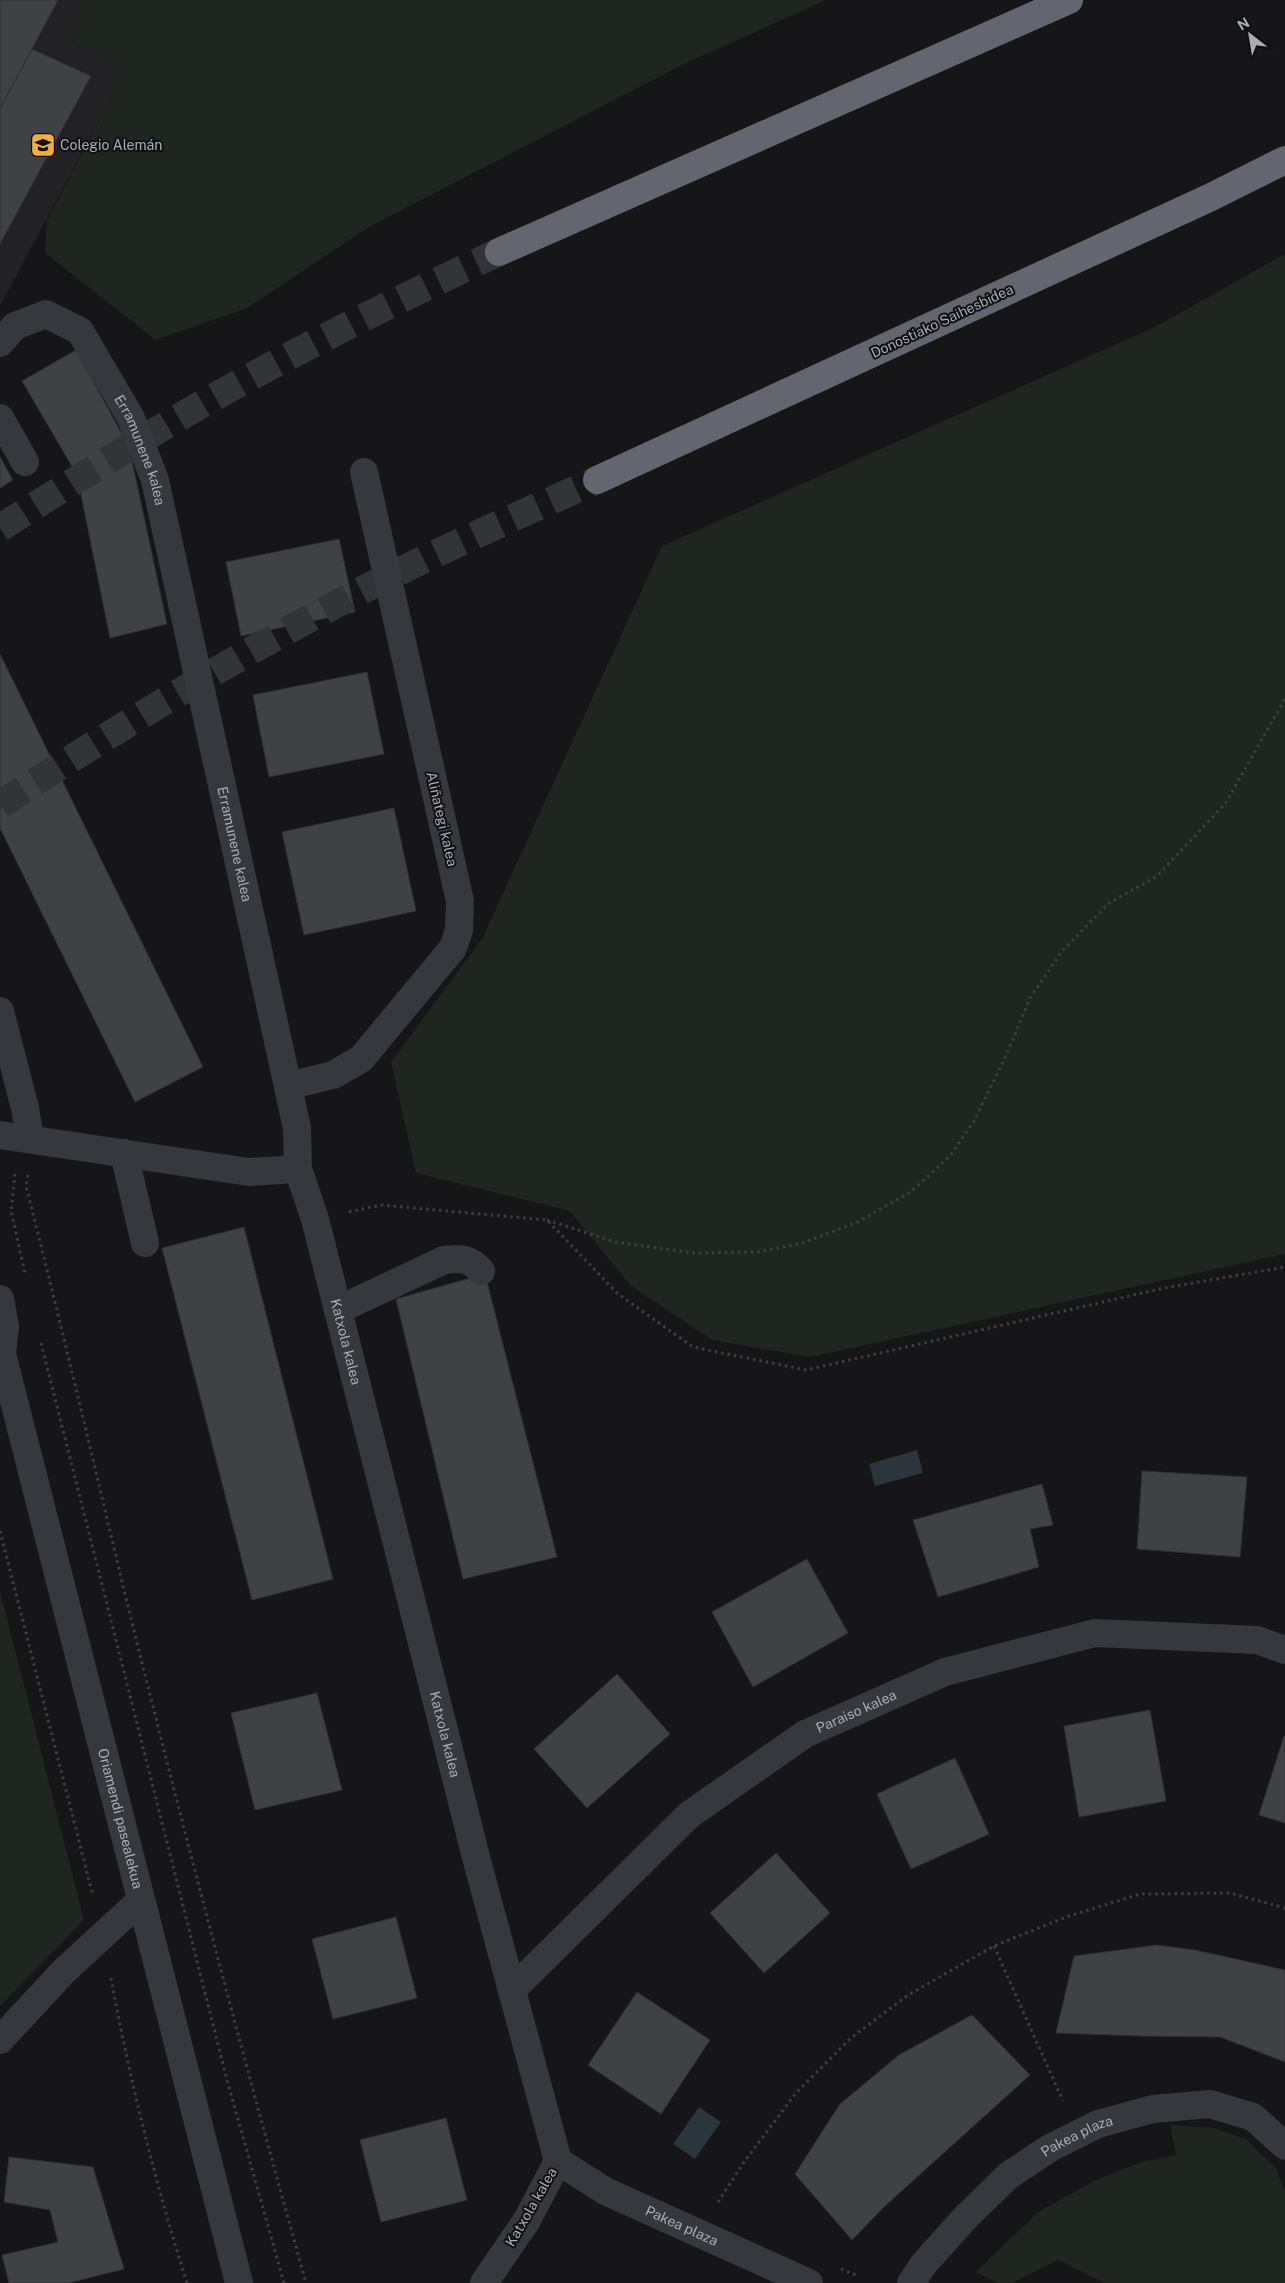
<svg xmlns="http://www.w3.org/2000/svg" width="1285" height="2283" font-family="'Public Sans',sans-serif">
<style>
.built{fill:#222225}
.green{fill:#1e261f}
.water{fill:#2c353c}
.building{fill:#404145;stroke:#303034}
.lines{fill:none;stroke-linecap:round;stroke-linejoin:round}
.highway-tunnel{stroke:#333438;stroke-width:28;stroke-dasharray:28 14;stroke-linecap:butt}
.path{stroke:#3d3f44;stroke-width:3;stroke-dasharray:2.5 4;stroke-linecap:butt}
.minor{stroke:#37383d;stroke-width:28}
.highway{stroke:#63666e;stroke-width:28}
.labels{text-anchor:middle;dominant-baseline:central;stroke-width:4;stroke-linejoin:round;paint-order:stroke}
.poi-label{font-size:14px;fill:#a8adb8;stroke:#111113;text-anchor:start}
.street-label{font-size:14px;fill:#a8adb8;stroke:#111113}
</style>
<rect width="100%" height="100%" fill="#161618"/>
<path class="built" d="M0,0H85L70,40L126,70L0,306Z"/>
<path class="green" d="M85,0H826L684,64L369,227L247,308L156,340L45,253L47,220L126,70L70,40Z
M1285,254V1254L810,1357L712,1340L631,1286L570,1211L416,1173L391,1062L482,939L662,546L1153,328Z
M0,1591L84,1920L0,2006Z
M1170,2125L1214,2128L1246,2139L1276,2168L1285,2192V2283H1104L1058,2260L1012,2283H998L976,2272L1038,2212L1098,2179L1139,2163L1176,2155Z"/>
<path class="water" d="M917,1450L923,1473L875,1486L869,1464Z
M699,2107L721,2122L695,2159L673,2144Z"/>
<path class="building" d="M0,0H58L0,109Z
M32,49L91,76L0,244V109Z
M76,350L129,447L167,624L110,638L77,475L22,381Z
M0,457L13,480L0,488Z
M339,539L355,612L241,636L226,562Z
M0,654L203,1067L135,1102L0,828Z
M367,672L384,754L269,777L253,695Z
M394,808L416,911L304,935L282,832Z
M244,1227L333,1579L252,1600L162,1248Z
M485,1274L557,1557L463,1579L396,1299Z
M1142,1471L1247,1477L1240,1557L1137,1549Z
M1042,1484L1053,1525L1030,1529L1039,1567L938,1597L913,1520Z
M807,1559L848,1633L753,1687L712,1612Z
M617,1674L670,1734L587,1808L534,1749Z
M317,1693L342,1790L255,1810L231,1713Z
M1150,1710L1166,1801L1079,1817L1064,1726Z
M1284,1736L1285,1737V1823L1259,1815Z
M955,1758L989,1834L911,1869L877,1794Z
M776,1853L830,1913L764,1973L710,1913Z
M396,1917L417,1998L333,2019L312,1939Z
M1157,1945L1195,1950L1285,1970V2062L1220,2037L1141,2036L1056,2033L1074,1956Z
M637,1992L710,2040L661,2114L588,2065Z
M972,2015L1030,2075L885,2206L852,2240L795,2174L840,2104L899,2055Z
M446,2118L467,2200L381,2222L360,2140Z
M9,2157L93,2167L124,2269L68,2283H9L2,2255L58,2242L50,2210L4,2202Z"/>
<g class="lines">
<path class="highway-tunnel" d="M0,528C80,477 160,427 243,381C327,335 412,293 499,252
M0,805C106,735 215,669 327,609C415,561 506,521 597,480"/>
<path class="path" d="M15,1174L11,1211L25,1273
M28,1175L26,1186C60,1320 92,1455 124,1590C181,1822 242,2053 306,2283
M349,1212L381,1205L547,1220L618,1294L693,1347L806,1370L1164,1288L1285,1267
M547,1220L615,1242L694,1253L757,1252L803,1243L858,1222L912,1191L950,1156L974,1121L1005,1058L1030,998L1062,951L1109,903L1156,877L1225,804L1285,699
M41,1343L227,2080L284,2283
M0,1531L93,1896
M994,1946L1063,2101
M111,1978C130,2081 155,2182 187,2283
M718,2202L744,2162L796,2093L851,2038L908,1995L994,1946L1066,1917L1140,1894L1230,1893L1285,1908
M841,2269L856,2275"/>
<g class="minor">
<path id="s1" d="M0,343L15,326L46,314L80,331L131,418L155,480L297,1128L298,1169L315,1219L477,1861L558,2161L527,2220L484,2283"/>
<path d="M0,418L25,462"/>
<path d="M0,1011L25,1108L30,1139"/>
<path d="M288,1086L333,1075L361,1059L453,948L459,930L460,901L364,472"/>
<path d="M0,1135L249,1172L298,1169"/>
<path d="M124,1153L145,1243"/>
<path id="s2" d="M0,1299L5,1327L2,1354L239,2283"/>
<path d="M338,1310L444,1260C460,1258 470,1258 481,1271"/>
<path id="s3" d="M513,1989L689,1815L805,1734L945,1672L1095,1633L1257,1640L1285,1650"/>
<path d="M0,2040L63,1972L140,1901"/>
<path id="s4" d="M558,2161L605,2191L809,2283"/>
<path id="s5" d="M911,2283L923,2265L964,2219L1008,2176L1050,2148L1098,2124L1153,2109L1210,2104L1253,2117L1285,2146"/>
</g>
<path class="highway" d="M499,252L1069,0
M597,480L1209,198L1285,160"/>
</g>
<defs>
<symbol id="school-square" viewBox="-11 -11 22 22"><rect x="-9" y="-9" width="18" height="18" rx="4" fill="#f2b134" stroke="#111113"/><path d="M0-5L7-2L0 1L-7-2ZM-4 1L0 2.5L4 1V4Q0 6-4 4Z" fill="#111"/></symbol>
</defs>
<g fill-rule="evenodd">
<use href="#school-square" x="29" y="131" width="28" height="28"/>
</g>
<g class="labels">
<g class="poi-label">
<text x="60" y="145">Colegio Alemán</text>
</g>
<g class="street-label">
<text transform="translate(942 321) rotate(-25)">Donostiako Saihesbidea</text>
<text stroke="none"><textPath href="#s1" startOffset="228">Erramunene kalea</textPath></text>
<text transform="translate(442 819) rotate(77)">Aliñategi kalea</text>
<text stroke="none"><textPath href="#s1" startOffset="634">Erramunene kalea</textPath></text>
<text stroke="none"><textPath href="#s1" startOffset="1145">Katxola kalea</textPath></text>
<text stroke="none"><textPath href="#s3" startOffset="445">Paraiso kalea</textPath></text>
<text stroke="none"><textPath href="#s1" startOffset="1550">Katxola kalea</textPath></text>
<text stroke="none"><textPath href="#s2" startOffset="535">Oriamendi pasealekua</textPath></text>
<text stroke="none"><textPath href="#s5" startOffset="225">Pakea plaza</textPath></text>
<text transform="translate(531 2207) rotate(-60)">Katxola kalea</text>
<text stroke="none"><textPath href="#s4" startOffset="140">Pakea plaza</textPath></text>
</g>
</g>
<g transform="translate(1250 35) rotate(329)" stroke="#111113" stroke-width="4" paint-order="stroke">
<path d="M0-4L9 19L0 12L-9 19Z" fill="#a8adb8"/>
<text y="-8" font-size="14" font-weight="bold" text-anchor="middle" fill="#a8adb8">N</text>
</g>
</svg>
